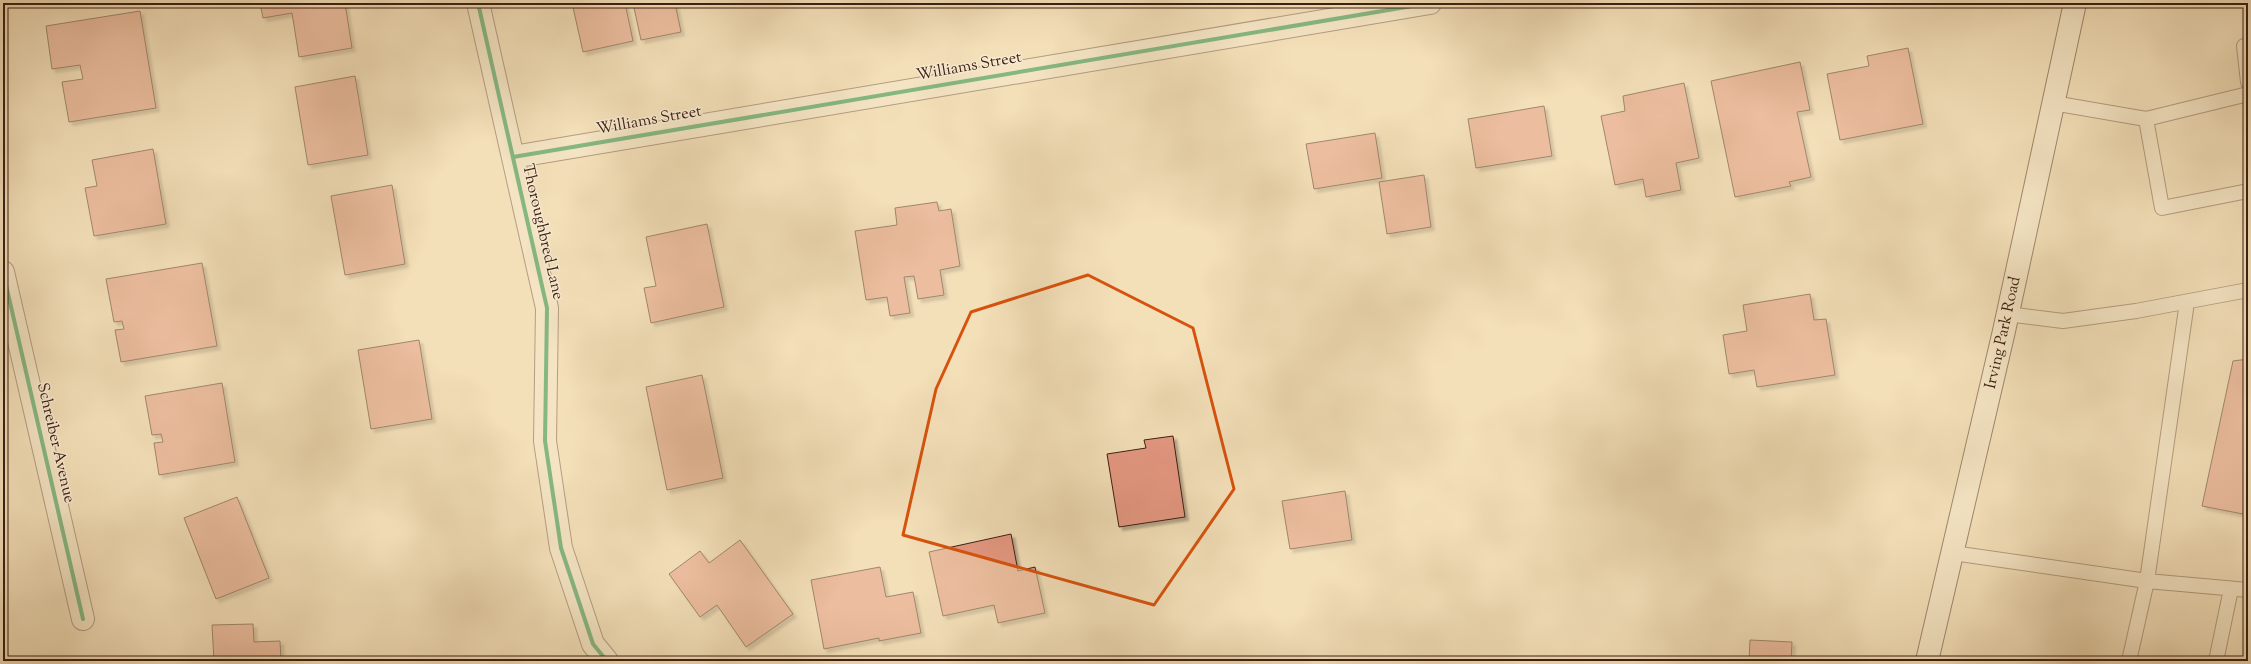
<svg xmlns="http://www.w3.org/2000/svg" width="2251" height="664" font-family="'Sorts Mill Goudy',serif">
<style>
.building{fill:#e59882;stroke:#3c1e12;filter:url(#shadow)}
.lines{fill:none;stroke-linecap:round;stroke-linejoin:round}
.lane-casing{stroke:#6a4e3c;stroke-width:16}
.street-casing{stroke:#6a4e3c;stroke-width:24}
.secondary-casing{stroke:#3c1e12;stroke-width:24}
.lane{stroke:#f7ead1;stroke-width:14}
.street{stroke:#f7ead1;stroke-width:22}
.secondary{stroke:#f7ead1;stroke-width:22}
.cycleway-casing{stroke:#f7ead1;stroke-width:6}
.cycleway{stroke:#00873e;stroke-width:4}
.marked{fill:none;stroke:#d7530d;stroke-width:3;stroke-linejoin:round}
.labels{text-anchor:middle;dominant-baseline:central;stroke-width:3;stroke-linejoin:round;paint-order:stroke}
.street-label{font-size:16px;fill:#3c1e12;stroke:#f7ead1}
</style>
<defs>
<filter id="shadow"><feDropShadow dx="3.5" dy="3.5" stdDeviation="1" flood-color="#0004"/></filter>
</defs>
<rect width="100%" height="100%" fill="#f3dfb8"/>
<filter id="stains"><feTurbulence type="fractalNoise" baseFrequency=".005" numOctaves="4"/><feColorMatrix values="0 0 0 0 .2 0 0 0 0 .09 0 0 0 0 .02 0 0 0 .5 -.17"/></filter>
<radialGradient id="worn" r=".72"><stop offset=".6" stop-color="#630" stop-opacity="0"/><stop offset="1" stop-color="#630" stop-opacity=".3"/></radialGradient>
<path class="building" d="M260,3H345L352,48L299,57L292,13L263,18Z
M572,3H625L633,41L583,52Z
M633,3H675L681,32L641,40Z
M140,11L156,108L69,122L62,82L83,79L80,65L52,69L46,26Z
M1908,48L1923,124L1840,140L1827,74L1869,66L1867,56Z
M1800,62L1810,110L1797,112L1811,177L1789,182L1791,186L1735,197L1711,81Z
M355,76L368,155L308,165L295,87Z
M1684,83L1699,158L1676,163L1681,190L1646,197L1643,179L1615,185L1601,116L1625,111L1623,96Z
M1544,106L1552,156L1476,168L1468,119Z
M1375,133L1382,178L1314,189L1306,144Z
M153,149L166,224L94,236L85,188L97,186L92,160Z
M1424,175L1431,227L1387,234L1379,182Z
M392,185L405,264L345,275L331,196Z
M937,202L939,211L951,209L960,266L940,270L944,295L918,299L914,276L904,277L910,313L890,316L887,297L866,300L855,231L897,225L895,208Z
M707,224L724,307L651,323L644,288L656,286L646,237Z
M202,263L217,346L121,362L115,330L124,329L122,321L114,322L106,279Z
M1810,294L1814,320L1826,319L1835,375L1757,387L1754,370L1729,374L1723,335L1747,331L1743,305Z
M419,340L432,419L371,429L358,350Z
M2248,359V515L2202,506L2233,361Z
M702,375L723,478L667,490L646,387Z
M222,383L235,462L159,475L154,443L163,442L161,434L152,435L145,396Z
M1173,436L1185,517L1119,527L1107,454L1146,448L1144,440Z
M1345,491L1352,540L1290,549L1282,501Z
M237,497L269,578L216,599L184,518Z
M1011,534L1018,571L1035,567L1045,613L998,623L994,605L943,616L929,552Z
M740,540L793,614L746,647L717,605L700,617L669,574L700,551L709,563Z
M880,567L886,597L913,592L921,633L879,641V638L824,649L811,580Z
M253,624L254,642L280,641L281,661H214L212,625Z
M1750,640L1792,642L1791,661H1749Z"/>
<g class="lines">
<defs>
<path id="lane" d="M2248,45L2244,46L2248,82
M2053,103L2146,119L2248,94
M2146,119L2162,208L2248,191
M2007,314L2063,321L2136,311L2248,290
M1953,553L2147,581L2248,590
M2129,661L2147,581L2187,302
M2216,661L2231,589"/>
<path id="street" d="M478,3L547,308L545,441L561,548L593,644L607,661
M513,157L1430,3
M3,272L83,619"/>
<g id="secondary">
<path id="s1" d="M1927,661L2004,331L2075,3"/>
</g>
</defs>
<use href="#lane" class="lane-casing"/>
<use href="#street" class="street-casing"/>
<use href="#secondary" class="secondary-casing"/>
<use href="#lane" class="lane"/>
<use href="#street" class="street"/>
<use href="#secondary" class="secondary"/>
<defs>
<path id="cycleway" d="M478,3L547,308L545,441L561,548L593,644L607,661
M513,157L1430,3
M3,272L83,619"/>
</defs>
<use href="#cycleway" class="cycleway-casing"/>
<use href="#cycleway" class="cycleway"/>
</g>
<path d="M0 0H2251V664H0ZM1088,275L1193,328L1234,489L1154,605L903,535L936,389L971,312Z" fill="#f3dfb8" fill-opacity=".55" fill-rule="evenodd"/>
<path class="marked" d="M1088,275L1193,328L1234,489L1154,605L903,535L936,389L971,312Z"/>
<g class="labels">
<g class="street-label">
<text transform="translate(969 67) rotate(-10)">Williams Street</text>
<text transform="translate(649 121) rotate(-10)">Williams Street</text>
<text transform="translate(542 232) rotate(77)">Thoroughbred Lane</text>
<text stroke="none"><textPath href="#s1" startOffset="337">Irving Park Road</textPath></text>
<text transform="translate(55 443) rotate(77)">Schreiber Avenue</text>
</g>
</g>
<rect width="2251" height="664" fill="none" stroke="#f3dfb8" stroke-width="16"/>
<rect x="4" y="4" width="2243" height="656" fill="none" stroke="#3c1e12" stroke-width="2"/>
<rect x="8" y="8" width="2235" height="648" fill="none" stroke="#3c1e12"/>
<rect width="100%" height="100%" filter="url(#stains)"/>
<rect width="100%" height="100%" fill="url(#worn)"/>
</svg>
